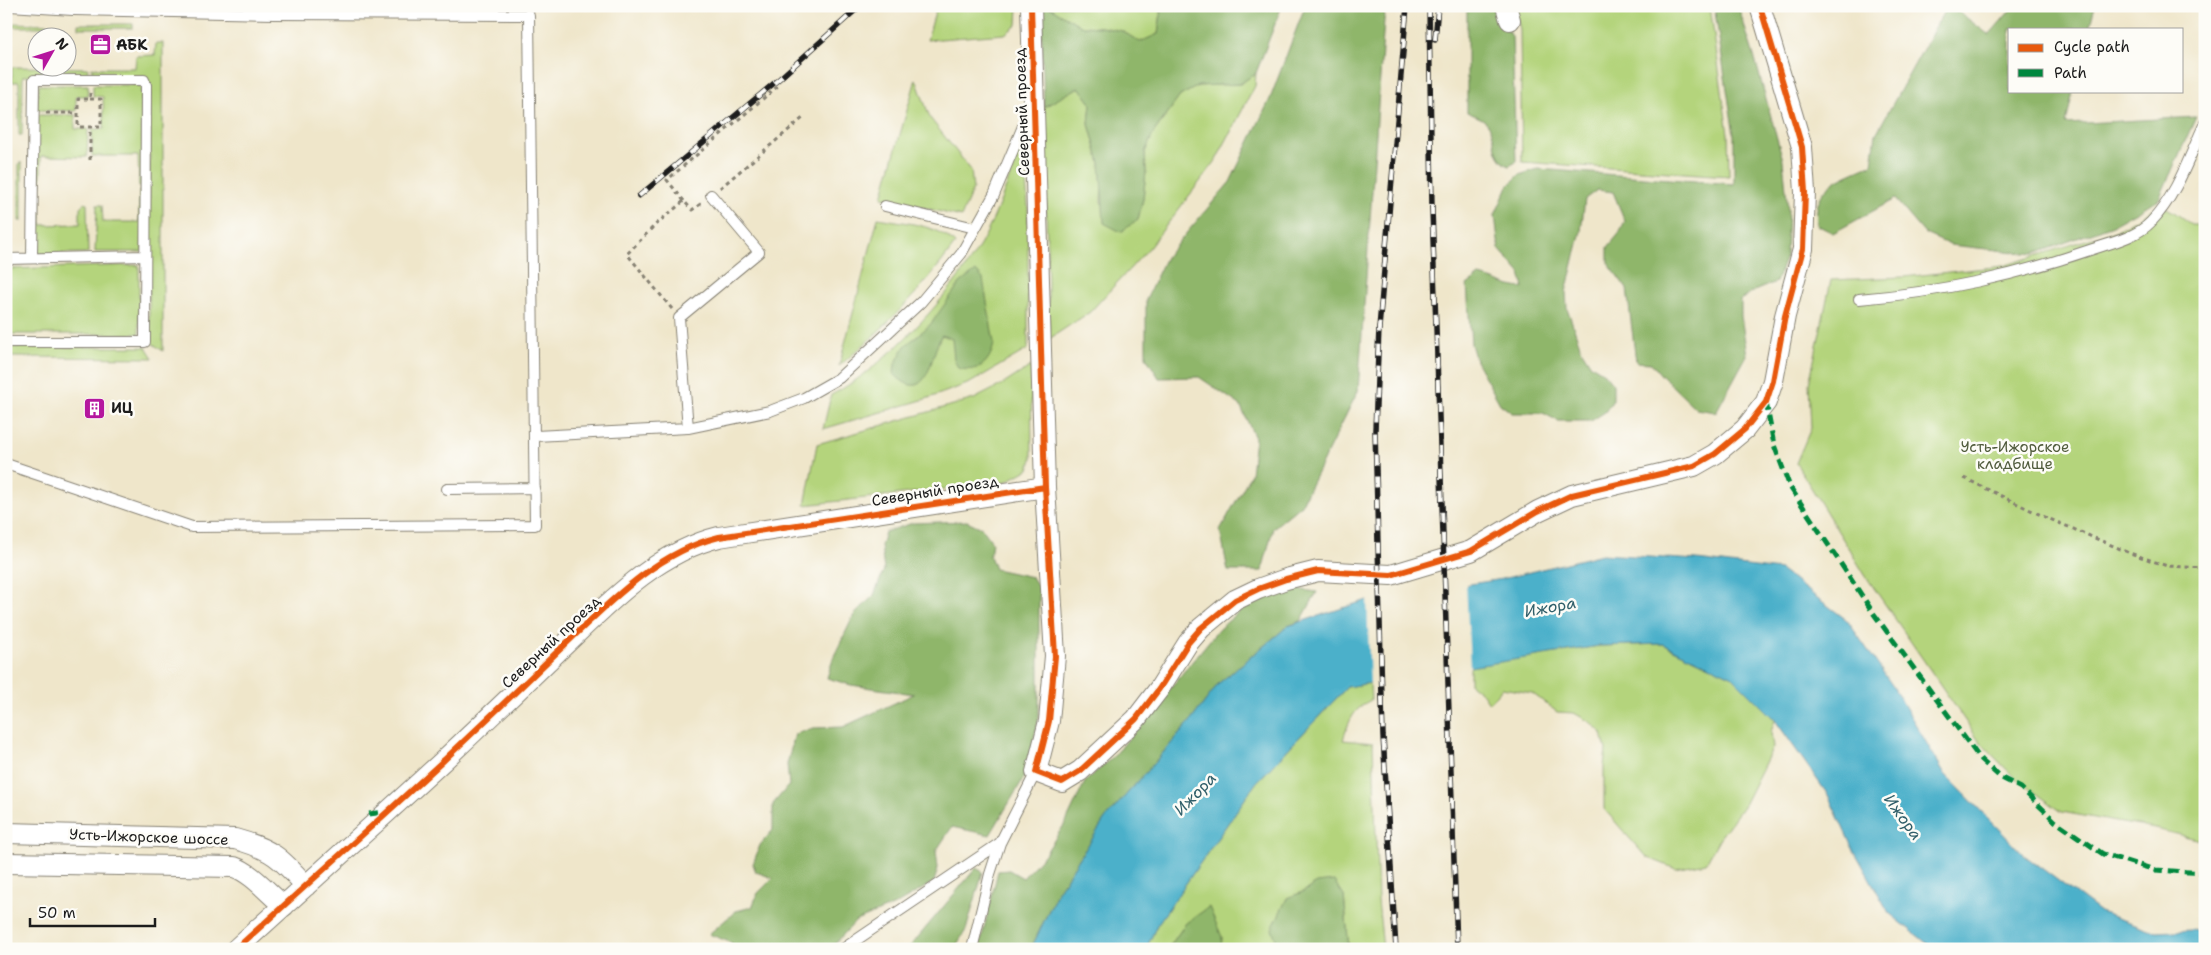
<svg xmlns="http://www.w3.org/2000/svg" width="2211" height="955" font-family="'Shantell Sans',sans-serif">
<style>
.green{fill:#b4d47b;stroke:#68784c}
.forest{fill:#8fb66b;stroke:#566944}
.water{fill:#4bb0ca;stroke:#346673}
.pier{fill:#efe6ca}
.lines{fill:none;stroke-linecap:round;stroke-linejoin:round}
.lane-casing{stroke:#868173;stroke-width:12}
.street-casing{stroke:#868173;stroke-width:22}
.path{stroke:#868173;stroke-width:3;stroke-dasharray:4 4;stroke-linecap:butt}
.lane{stroke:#fff;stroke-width:10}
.street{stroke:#fff;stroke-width:20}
.rail-casing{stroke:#1c1c1c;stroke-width:5.5}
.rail{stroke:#fdfcf7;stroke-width:4;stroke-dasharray:11;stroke-linecap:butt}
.quiet{stroke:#00873e;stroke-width:5;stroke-dasharray:10 5;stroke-linecap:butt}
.cycleway-casing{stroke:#fdfcf7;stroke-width:9}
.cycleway{stroke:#e8590c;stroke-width:6}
.labels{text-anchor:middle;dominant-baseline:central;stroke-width:5;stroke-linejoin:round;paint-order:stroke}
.poi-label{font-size:15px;font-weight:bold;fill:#1c1c1c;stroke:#fdfcf7;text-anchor:start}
.street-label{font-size:15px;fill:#1c1c1c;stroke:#fdfcf7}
.park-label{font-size:15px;fill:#515c3d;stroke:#fdfcf7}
.water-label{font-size:16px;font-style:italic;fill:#315f6a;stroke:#fdfcf7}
</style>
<rect width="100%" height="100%" fill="#fdfcf7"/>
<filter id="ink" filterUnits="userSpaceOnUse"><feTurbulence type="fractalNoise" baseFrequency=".02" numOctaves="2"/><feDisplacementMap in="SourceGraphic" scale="10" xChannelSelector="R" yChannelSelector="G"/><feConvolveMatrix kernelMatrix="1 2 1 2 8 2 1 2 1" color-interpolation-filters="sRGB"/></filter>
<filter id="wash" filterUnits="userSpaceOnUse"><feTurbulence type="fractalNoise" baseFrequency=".0096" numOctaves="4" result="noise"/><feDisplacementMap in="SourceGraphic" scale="20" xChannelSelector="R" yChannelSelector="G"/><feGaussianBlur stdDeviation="1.12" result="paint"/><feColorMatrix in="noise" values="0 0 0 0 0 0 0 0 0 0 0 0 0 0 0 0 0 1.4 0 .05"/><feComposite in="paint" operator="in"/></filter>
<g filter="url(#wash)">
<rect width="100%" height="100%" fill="#efe6ca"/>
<path class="green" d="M937,6H1018L1017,25L1005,34L927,40Z
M1048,6H1162L1158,34L1140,43L1122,31L1101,27L1081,26Z
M1514,6H1710L1728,134L1729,176L1522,162L1520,29Z
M6,23L50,24V27H6Z
M78,24H133V28H78Z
M156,43H163V351L149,341L150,85L92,76V68H135L136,56L155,55Z
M12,67L88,68L87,76H23L22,135H19V82H12Z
M1256,73L1255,86L1215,162L1149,248L1090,312L1049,339L1044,107L1079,87L1091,103L1089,124L1100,163L1102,182L1101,202L1121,232L1138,219L1143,199L1146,172L1145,152L1154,132L1180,96L1198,86L1240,84Z
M916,79L930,118L971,170L973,189L961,217L882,197Z
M39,85H88V96H76V111L36,110Z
M93,85H141L144,187H139L138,156H92V129H104L103,97L93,96Z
M36,115H75V129H88L87,157L41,156V184H35Z
M1018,154L1024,155L1028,206V349L970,383L929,398L823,429L831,395C885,368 952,294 982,242C997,214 1007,184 1018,154Z
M19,163H22V221H19Z
M35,189H40L41,225L80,224V207L84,203L87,204L88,253L35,254Z
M139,191H144L142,252H95L97,205H102L103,222H139Z
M2161,205L2174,212L2192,225H2205V841L2155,829L2062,812L2014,777L1979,741L1865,575L1796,463L1811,428L1809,384L1831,280L1904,277L2003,266L2115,231Z
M878,218C904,223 937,224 955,244C922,290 883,330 839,366Z
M139,265V334H10L6,269Z
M11,347H146L153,358L11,357Z
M1031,366L1032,459L1029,469L1005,482L805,505L817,444L974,399L1005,383Z
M1663,644L1731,676L1775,720L1771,732L1773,747L1744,805L1719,839L1706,863L1676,869L1646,857L1604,809V766L1606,750L1602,733L1590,722L1574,713L1557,712L1532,693L1502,688L1489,703L1484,695L1470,684V666L1599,646Z
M1370,683L1371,700C1353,709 1349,721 1343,740L1373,743L1378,900L1383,949H1349L1344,896L1317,883L1303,892L1287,898L1278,945L1283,949H1221L1222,936L1186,923L1168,949H1146L1157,925L1256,783L1347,687Z"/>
<path class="forest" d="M1041,6H1048L1081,26L1101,27L1122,31L1140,42L1158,34L1162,6H1206L1210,9L1215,6H1282L1256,73L1240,84L1198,86L1180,96L1154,132L1145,152L1146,172L1143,199L1138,219L1121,232L1104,223L1100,163L1089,124L1091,103L1079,87L1044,107Z
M1305,6H1385L1358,391L1301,505L1273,528L1262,571H1228L1220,530L1251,474L1255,438L1240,405L1199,377L1159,378L1146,357V299L1166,257L1230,182L1270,99Z
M1467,6H1493L1497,18L1512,36L1516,162L1509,166C1490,156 1499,134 1485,121C1480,117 1473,115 1467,112Z
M1714,6H1738L1755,59L1783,160L1788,210L1786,257L1776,282L1754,291L1741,300V316L1747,355L1716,412L1696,409L1662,376L1651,363L1636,362L1627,289L1608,263V247L1618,235L1625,221L1613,192L1597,190L1585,199L1581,231L1566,292L1567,308L1582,351L1591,365L1604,373L1613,384V400L1605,412L1591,421H1558L1543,413H1512L1500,404L1476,361L1471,344L1467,285L1479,276C1496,279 1508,288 1524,288L1520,273L1499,249L1495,215L1508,186L1519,175L1538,169L1734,184V135Z
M1947,6H1951L1989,35L2014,6H2095L2089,29H2010V91H2073L2066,124L2196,117L2159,199L2113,225L2034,254L1950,245L1925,234L1895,199L1833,233L1817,225C1812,184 1842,178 1872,164L1876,134Z
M976,271L983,279L994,343C991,362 978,374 958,368L954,359L952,339L942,335C930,353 929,409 894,374L895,364L905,346L930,325L960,283Z
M967,521L982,528L992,542L990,556L995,569L1032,577L1039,588V718L1025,776L990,835L952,827L936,851L938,868L934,882L895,905L856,921L830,949H733L732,943L709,934L736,911L752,907L758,893L773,878L756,872L753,864L760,845L773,830V804L789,785L787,764L795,734L813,728L843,727L914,694L851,685L827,678L833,658L854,615L874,595L884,570L881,546L885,532L913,523Z
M1295,589L1317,592L1301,621L1288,626L1219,683L1189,723L1105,819L1057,893L1031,949H979L998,871L1009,870L1023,878L1045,854L1066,822L1085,782L1115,755L1219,629L1247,605Z
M976,868L983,872L966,930L954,949H908Z
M1334,881L1344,896L1349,949H1283L1278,945L1272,929L1287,898L1303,892L1317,883Z
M1209,907L1222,937L1221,949H1168L1186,923Z"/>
<path class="water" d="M1602,554L1697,560L1780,570L1847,620L1894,688L1945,774L2024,855L2100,912L2157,932L2192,930L2205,933V949H1934L1889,913L1851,845L1828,795L1775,720L1731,676L1663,644L1599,646L1347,687L1256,783L1157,925L1146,949H1031L1057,893L1105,819L1189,723L1219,683L1288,626L1367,600L1502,579Z"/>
<path class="pier" d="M1466,582L1470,668L1370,686L1367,597Z"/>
</g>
<g filter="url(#ink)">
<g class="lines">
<defs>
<path id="lane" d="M885,206L975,228
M6,259L145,256
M1859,299C1942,292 2014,276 2093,249C2111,243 2137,237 2151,222C2177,195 2189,157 2205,123
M6,342H145L146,85L144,80H34L32,258
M688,428L679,318L759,252L711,195
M536,436L688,428L770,411L804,398L839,378L921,302L961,254L994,195L1029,112
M6,464L192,527L535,525L529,15L274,14L73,10L10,6
M447,489L535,488
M843,949L1000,843
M972,949L990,874L1000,843L1036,772"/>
<path id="street" d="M1031,6L1045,487L1055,656L1049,721L1036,772L1062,782L1080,771L1136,719L1159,689L1188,643L1201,628L1235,600L1258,589L1286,579L1318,571L1391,575L1471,551L1538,511L1572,495L1694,466L1715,454L1745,429L1766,402L1773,381L1785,316L1803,249L1805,192L1802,147L1760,6
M1506,6L1510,20
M6,833L235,839C272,849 281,858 306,886
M6,863L234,867C252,873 268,893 284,906
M236,949C305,886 375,824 443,761C481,725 518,690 555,654C603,609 653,553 719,537L1045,487"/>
</defs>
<use href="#lane" class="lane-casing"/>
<use href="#street" class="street-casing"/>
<path class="path" d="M90,93V99H78V127H101V99H90
M46,113H78
M90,160V127
M720,188L804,117
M684,201L667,180L778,86
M672,309L627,254L655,225L684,201L692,210L702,203
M1964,478L2045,517L2130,553L2167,566L2205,568"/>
<use href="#lane" class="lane"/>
<use href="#street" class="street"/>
<defs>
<path id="rail" d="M1429,6L1432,209L1457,949
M1435,40L1438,6
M639,196L779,79L860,6
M1396,949L1383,736L1375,430L1379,328L1407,6"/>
</defs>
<use href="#rail" class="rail-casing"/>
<use href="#rail" class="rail"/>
<path class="quiet" d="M1766,402L1774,445L1790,487L1874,614L1981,760L2000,777L2021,788L2055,821L2103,854L2155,870L2205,873
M369,814L386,812"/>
<defs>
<path id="cycleway" d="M1031,6L1045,487L1055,656L1049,721L1036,772L1062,782L1080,771L1136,719L1159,689L1188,643L1201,628L1235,600L1258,589L1286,579L1318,571L1391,575L1471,551L1538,511L1572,495L1694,466L1715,454L1745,429L1766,402L1773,381L1785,316L1803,249L1805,192L1802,147L1760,6
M236,949C305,886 375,824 443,761C481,725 518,690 555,654C603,609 653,553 719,537L1045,487"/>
</defs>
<use href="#cycleway" class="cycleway-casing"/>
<use href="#cycleway" class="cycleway"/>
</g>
</g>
<defs>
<symbol id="office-square" viewBox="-11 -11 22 22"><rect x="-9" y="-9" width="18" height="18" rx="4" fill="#b5179e" stroke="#fdfcf7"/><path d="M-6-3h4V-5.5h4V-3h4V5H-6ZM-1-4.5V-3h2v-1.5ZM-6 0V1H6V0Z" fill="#fff"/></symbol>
<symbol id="building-square" viewBox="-11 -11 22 22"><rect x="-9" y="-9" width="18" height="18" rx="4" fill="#b5179e" stroke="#fdfcf7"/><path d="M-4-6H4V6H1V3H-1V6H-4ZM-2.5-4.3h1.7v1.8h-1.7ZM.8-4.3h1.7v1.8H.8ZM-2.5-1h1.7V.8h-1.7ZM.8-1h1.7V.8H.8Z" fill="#fff"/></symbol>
</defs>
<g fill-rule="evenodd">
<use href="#office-square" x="88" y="32" width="25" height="25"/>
<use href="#building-square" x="82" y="396" width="25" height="25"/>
</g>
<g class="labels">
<g class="poi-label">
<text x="116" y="45">АБК</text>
<text x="111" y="408">ИЦ</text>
</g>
<g class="street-label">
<text transform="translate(1022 112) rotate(-92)">Северный проезд</text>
<text transform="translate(935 491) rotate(-9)">Северный проезд</text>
<text transform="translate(551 642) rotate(-43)">Северный проезд</text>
<text transform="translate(149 837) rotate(2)">Усть-Ижорское шоссе</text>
</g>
<g class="park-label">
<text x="2015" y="447">Усть-Ижорское<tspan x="2015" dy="17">кладбище</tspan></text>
</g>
<g class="water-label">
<text transform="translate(1550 607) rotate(-10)">Ижора</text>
<text transform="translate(1195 794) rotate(-46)">Ижора</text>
<text transform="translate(1903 817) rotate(54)">Ижора</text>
</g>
</g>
<rect width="2211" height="955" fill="none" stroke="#fdfcf7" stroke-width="25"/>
<rect x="2008" y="28" width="175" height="65" fill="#fdfcf7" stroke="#a3a29f"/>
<rect x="2018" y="44" width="25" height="8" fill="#e8590c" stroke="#a3a29f"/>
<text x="2054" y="52" font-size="15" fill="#1c1c1c">Cycle path</text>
<rect x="2018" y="69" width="25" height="8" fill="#00873e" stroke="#a3a29f"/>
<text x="2054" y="78" font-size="15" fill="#1c1c1c">Path</text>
<g transform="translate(52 52) rotate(51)"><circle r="24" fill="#fdfcf7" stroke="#a3a29f"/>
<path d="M0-4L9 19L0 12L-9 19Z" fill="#b5179e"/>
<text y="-8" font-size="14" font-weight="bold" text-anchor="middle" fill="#1c1c1c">N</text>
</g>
<path d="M30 918v8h125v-8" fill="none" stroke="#1c1c1c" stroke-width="2.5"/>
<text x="38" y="918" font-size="15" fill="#1c1c1c" stroke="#fdfcf7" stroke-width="4" paint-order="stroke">50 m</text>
</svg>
